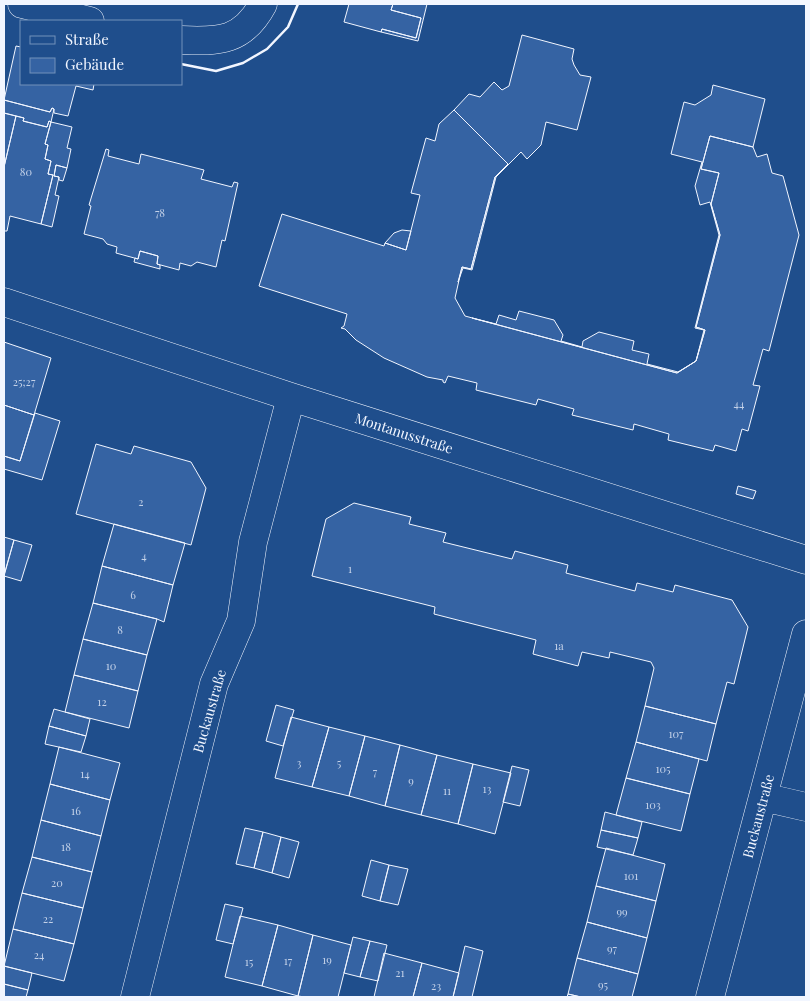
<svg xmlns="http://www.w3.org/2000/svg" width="810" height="1001" font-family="'Playfair Display',serif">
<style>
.building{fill:#3563a3;stroke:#f2f6ff}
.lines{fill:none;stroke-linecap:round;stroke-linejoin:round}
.minor-casing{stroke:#f2f6ff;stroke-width:29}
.minor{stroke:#1f4e8c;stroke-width:28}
.wall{stroke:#f2f6ff;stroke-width:2.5}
.labels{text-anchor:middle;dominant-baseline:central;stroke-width:4;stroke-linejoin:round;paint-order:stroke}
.number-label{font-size:11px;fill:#c3d1e8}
.street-label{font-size:14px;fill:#f2f6ff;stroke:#1f4e8c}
</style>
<rect width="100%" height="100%" fill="#1f4e8c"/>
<path class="building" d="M349,4H393L391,10L421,18L416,38L382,29L381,32L344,22Z
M393,4H427L418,41L381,32L382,29L416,38L421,18L391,10Z
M522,35L574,49L572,59L574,65L580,75L591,77L577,130L546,122L541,145L527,159L521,152L496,177L472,270L463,268L458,282L462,267L471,269L495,177L508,164L454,110L469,94L480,97L494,82L502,90L509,86Z
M16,46L21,47V84H94L93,90L76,86L68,116L54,113V109L52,108L50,112L4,100Z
M713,85L765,99L753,147L710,136L701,169L719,173L711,204L720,235L696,327L705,330L696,361L677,373L472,318L496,324L499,315L516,320L519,311L554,320L563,335L561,341L582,347L583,341L599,332L634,341L632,350L649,354L647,364L678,372L696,361L704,330L695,328L719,235L710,202L700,205L695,186L702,162L671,154L684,102L695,105L711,95Z
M4,100L50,112L52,108L54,109L51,122L49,121L47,127L23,121L24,118L4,113Z
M454,110L508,164L495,177L471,269L462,267L455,298L465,316L677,373L696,361L705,330L696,327L720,235L711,204L719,173L701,169L710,136L753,147L757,157L767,154L772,173L783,176L799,235L769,351L763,349L753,385L760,386L748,431L742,429L736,451L715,445L713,451L668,440L669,434L634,424L633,430L572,415L574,409L538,399L536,405L476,390L477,383L448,376L445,383L443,382V380L427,377L384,358L356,340L345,329L341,328L344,326L347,314L259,286L282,214L384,246L385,243L406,250L420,195L411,193L426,138L435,141L439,124Z
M4,113L16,116L4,167Z
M16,116L24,118L23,121L47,127L49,121L51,122L45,144L48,145L45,159L51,161L48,174L53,175L41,224L10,216L7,231H4V167Z
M51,122L72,127L67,148L71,149L67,168L56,165L54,176L59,177L55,195L59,196L52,227L41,224L53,175L48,174L51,161L45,159L48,145L45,144Z
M106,149L109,150L108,156L139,164L141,154L204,170L201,179L232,187L234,182L238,183L225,241L222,240L216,267L197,262L191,266L180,263L179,270L157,264L158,256L140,251L138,259L116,253L117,247L107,244L103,239L84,234L91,206L89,205Z
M56,165L67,168L63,181L59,180V177L54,176Z
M402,230L411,231L406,250L385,243L394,233Z
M140,251L158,256L157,264L160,265V269L134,262L135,258L138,259Z
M4,342L51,358L34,415L4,405Z
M4,405L34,415L20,461L4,456Z
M35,413L60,421L42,480L4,469V456L20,461Z
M96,444L131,454L134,446L191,462L206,488L191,545L76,514Z
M738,486L756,491L753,499L736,494Z
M354,503L411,517L409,524L446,533L443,542L512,559L515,551L568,565L566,573L635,591L637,583L673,592L675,585L732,600L748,627L734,684L727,682L716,724L645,706L654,668L651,662L610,652L609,658L582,652L578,666L533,654L536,640L434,614L435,607L312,576L326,519Z
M114,524L185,543L173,585L102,566Z
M4,537L14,540L4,575Z
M14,540L32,545L21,581L4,576Z
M102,566L173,585L164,622L157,619L93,603Z
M93,603L157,619L147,655L83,639Z
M83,639L147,655L138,691L74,675Z
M74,675L138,691L129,728L65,712Z
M276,705L294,710L283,746L266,741Z
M645,706L716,724L707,761L636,742Z
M54,709L90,719L86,736L49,726Z
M291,717L329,727L312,787L275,778Z
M49,726L86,736L81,752L45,744Z
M329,727L365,736L349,796L312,787Z
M365,736L400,745L385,806L349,796Z
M636,742L699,759L690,794L626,778Z
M400,745L437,755L421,815L385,806Z
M59,747L120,763L110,800L50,784Z
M437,755L473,764L458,824L421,815Z
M473,764L511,773L495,834L458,824Z
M512,766L529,770L520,806L503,802Z
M626,778L690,794L681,831L616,815Z
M50,784L110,800L101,836L41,820Z
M605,812L642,822L638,838L601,830Z
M41,820L101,836L92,872L32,857Z
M245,828L263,832L254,868L236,864Z
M601,830L638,838L633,855L597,847Z
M263,832L281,837L272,873L254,868Z
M281,837L299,842L289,878L272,873Z
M606,848L665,864L656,901L596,886Z
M32,857L92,872L83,908L22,893Z
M371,860L389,865L380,901L362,896Z
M389,865L408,869L398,905L380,901Z
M596,886L656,901L647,938L587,922Z
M22,893L83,908L74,944L13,929Z
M225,904L243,908L233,944L216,940Z
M240,916L278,925L262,986L225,977Z
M587,922L647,938L638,974L577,958Z
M278,925L313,935L298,996L262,986Z
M13,929L74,944L64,981L4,966Z
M313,935L351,945L338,997H305L298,996Z
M353,937L370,941L360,977L344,973Z
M370,941L387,945L378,981L360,977Z
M465,946L483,951L472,997H453Z
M384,953L422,963L413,997H374Z
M577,958L638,974L632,997H581L568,994Z
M422,963L459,973L453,997H413Z
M4,966L32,973L28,990L4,984Z
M4,984L28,990L26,997H4Z
M568,994L581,997H567Z"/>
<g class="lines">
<defs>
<path id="minor" d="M22,4L90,21
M181,40C220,42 243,41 263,4
M4,302L291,397L806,560
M763,797L806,807
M135,997L214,684L241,621L253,542L291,397
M710,997L806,634"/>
</defs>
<use href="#minor" class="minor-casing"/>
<use href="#minor" class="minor"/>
<path class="wall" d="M181,64L216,71L243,63L267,49L288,27L298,4"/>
</g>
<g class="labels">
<g class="number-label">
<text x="26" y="171">80</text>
<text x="160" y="212">78</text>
<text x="24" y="381">25;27</text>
<text x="739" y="403">44</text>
<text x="141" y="501">2</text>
<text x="144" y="555">4</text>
<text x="350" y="568">1</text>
<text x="133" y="594">6</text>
<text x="120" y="629">8</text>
<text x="559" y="645">1a</text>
<text x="111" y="665">10</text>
<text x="102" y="701">12</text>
<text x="676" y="733">107</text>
<text x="299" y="762">3</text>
<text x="339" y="762">5</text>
<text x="663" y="768">105</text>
<text x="375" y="771">7</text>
<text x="85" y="773">14</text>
<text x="411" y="780">9</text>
<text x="487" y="788">13</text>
<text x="447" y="790">11</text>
<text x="653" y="804">103</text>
<text x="76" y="810">16</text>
<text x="66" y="846">18</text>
<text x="631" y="875">101</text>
<text x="57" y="882">20</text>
<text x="622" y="911">99</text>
<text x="48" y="918">22</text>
<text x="612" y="948">97</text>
<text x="39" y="954">24</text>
<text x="327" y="959">19</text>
<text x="288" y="960">17</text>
<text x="249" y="961">15</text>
<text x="400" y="972">21</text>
<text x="603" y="984">95</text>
<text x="436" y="985">23</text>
</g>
<g class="street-label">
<text transform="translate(404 433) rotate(18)">Montanusstraße</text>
<text transform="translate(209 711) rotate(-74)">Buckaustraße</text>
<text transform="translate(758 816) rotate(-75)">Buckaustraße</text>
</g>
</g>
<rect width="810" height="1001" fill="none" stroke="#f2f6ff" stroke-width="10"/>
<rect x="20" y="20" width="162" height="65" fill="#1f4e8c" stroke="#7391ba"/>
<rect x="30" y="36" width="25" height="8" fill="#1f4e8c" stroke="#7391ba"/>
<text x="65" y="45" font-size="15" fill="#f2f6ff">Straße</text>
<rect x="30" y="58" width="25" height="15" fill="#3563a3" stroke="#7391ba"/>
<text x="65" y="70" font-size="15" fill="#f2f6ff">Gebäude</text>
</svg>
